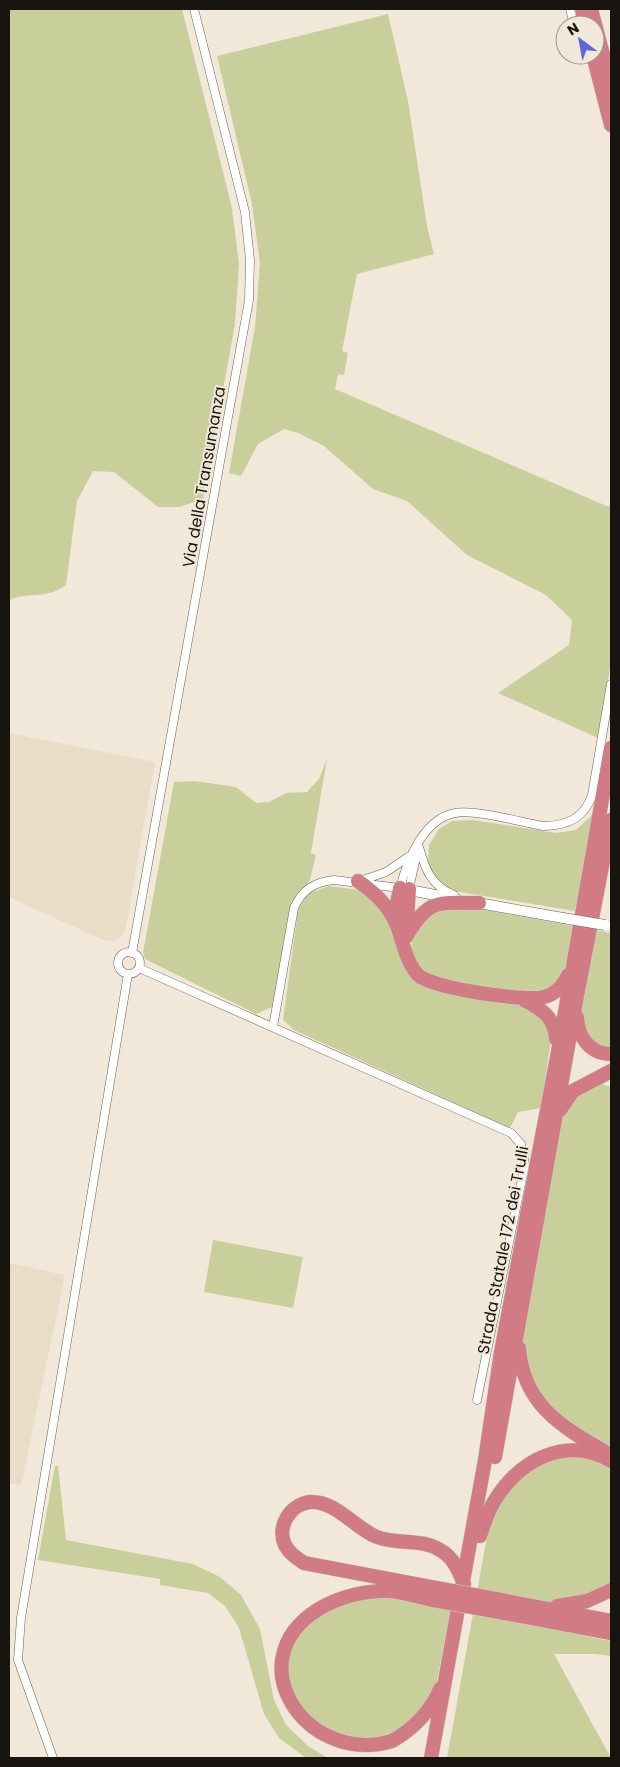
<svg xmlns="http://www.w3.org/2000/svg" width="620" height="1767" font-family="Poppins,sans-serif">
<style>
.built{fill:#e9ddc7}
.green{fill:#c9cf9a}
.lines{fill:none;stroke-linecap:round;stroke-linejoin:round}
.street-casing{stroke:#686154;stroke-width:9}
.secondary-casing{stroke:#686154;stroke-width:11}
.highway-casing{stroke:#ccccca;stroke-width:15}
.street{stroke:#fff;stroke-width:8}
.secondary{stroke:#fff;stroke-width:10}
.highway{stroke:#d17c85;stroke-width:14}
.secondary-bridge-casing{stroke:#686154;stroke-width:11;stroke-linecap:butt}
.highway-bridge-casing{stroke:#ccccca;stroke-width:15;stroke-linecap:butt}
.secondary-bridge{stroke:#fff;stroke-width:10}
.highway-bridge{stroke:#d17c85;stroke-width:14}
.labels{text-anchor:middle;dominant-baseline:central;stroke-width:4;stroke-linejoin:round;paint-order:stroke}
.street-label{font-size:16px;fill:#181510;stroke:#f1e8da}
</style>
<rect width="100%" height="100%" fill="#f1e8da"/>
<path class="built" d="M9,733L155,762L125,932L119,938L112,941L103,940L9,897Z
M9,1263L65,1275L21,1485L9,1483Z"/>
<path class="green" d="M9,9H182L232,208L239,264L235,324L203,499L179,507H158L114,472L93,471L77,501L66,585C46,600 30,591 9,600Z
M388,14L408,101L427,226L434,254L357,274L342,351L348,353L344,375L338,374L335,389L609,507L611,500V662L598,738L498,693L569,645L572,620L546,595L467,555L407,501L373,489L324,446L298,433L284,429L258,444L241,476L229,473L255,327L260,263L252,204L217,56Z
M327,759L311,853L316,855L310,880L291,906L272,1007L256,1014L145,959L143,953L174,782L195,781L236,787L256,803L269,802L286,793L307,792L319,779Z
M595,812L575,911L453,891L441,884L431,871L428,863L429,845L439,829L452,821L473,820L556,833L576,830Z
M329,886L359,890L378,901L391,926L405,968L421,986L524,1006L541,1014L551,1039L541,1108L518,1112L510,1128L294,1030L283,1020L298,910L309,893Z
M458,905L574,926C570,942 569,970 557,982C538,1004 468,983 440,979C424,974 408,959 412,940C413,932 418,924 422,917Z
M595,930L611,933V1051L591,1044L581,1016Z
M599,1083L611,1087V1452L553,1417L535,1394L521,1343L564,1109L567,1102Z
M213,1240L303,1257L293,1308L204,1292Z
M571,1453L611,1465V1587L565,1602H549L477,1592L490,1519L499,1499L532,1465Z
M55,1466H58L66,1540L193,1564L220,1577L241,1595L260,1629L274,1700L286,1725L308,1746L328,1758H306L279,1738L264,1714L239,1628L225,1606L208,1593L160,1585V1579L38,1560Z
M367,1597L391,1598L451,1610L435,1690L411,1725L385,1742L315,1735L285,1678L293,1640L326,1608Z
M473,1614L611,1641V1656L596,1654H554L611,1758H447Z"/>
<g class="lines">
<defs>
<path id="street" d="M570,9L574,25
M582,55V57
M419,847C425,869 431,886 454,895
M363,880L386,872L408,857
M409,889L418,848
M118 963a11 11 0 1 1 22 0a11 11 0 1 1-22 0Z
M132,953L249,300L250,260L245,212L194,9
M139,968L511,1133L521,1144L525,1164L477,1400
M273,1027L294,908C302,890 314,882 334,880L400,888C407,861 423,819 455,813C474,809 521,822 543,826C566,826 585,818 592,795L611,684
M53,1758L18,1660L21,1618L128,974"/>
<path id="secondary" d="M404,889L456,899
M473,902L563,918"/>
<path id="highway" d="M582,9L586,25
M591,9L611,85
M593,55L611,125
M358,881C375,893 389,906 397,926C403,942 406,962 418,975C431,988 525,1002 544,997C556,994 562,986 568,975
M396,924V909L400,888
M406,934L409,889
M406,937C429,898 437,903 479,903
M524,1000C543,1010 554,1017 556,1039
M577,1017C578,1037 590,1054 611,1054
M560,1110L573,1091L611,1071
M519,1348C523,1403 560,1426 604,1451
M495,1457L577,996L611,820
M480,1536C484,1524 488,1511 495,1500C520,1460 566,1435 611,1461
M436,1588L304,1563C296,1558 289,1553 285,1545C276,1526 291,1504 310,1502C335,1500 356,1529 377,1537C398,1545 421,1538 440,1550C453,1557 459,1571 464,1584
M496,1599L611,1621
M433,1600C419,1597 403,1592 389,1591C368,1590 344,1596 326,1605C231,1655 305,1767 392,1741C412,1730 432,1710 440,1689
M557,1606L587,1601L611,1590
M494,1611L611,1633
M431,1758L485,1460L501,1352L558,1052L611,748"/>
</defs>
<use href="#street" class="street-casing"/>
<use href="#secondary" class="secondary-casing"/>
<use href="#highway" class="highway-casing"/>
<use href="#street" class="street"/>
<use href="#secondary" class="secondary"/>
<use href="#highway" class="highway"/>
<defs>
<path id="secondary-bridge" d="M563,918L605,925"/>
<path id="highway-bridge" d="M436,1588L496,1599
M433,1600L494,1611"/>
</defs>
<use href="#secondary-bridge" class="secondary-bridge-casing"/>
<use href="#highway-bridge" class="highway-bridge-casing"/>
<use href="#secondary-bridge" class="secondary-bridge"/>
<use href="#highway-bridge" class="highway-bridge"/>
</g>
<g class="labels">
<g class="street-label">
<text transform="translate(204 477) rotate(-80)">Via della Transumanza</text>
<text transform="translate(503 1250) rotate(-79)">Strada Statale 172 dei Trulli</text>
</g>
</g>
<rect width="620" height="1767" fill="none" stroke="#181510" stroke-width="20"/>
<g transform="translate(580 40) rotate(328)"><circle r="24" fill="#f1e8da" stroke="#9a9489"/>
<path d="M0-4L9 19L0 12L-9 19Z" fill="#5e65dd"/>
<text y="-8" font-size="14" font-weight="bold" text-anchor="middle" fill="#181510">N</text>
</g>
</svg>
